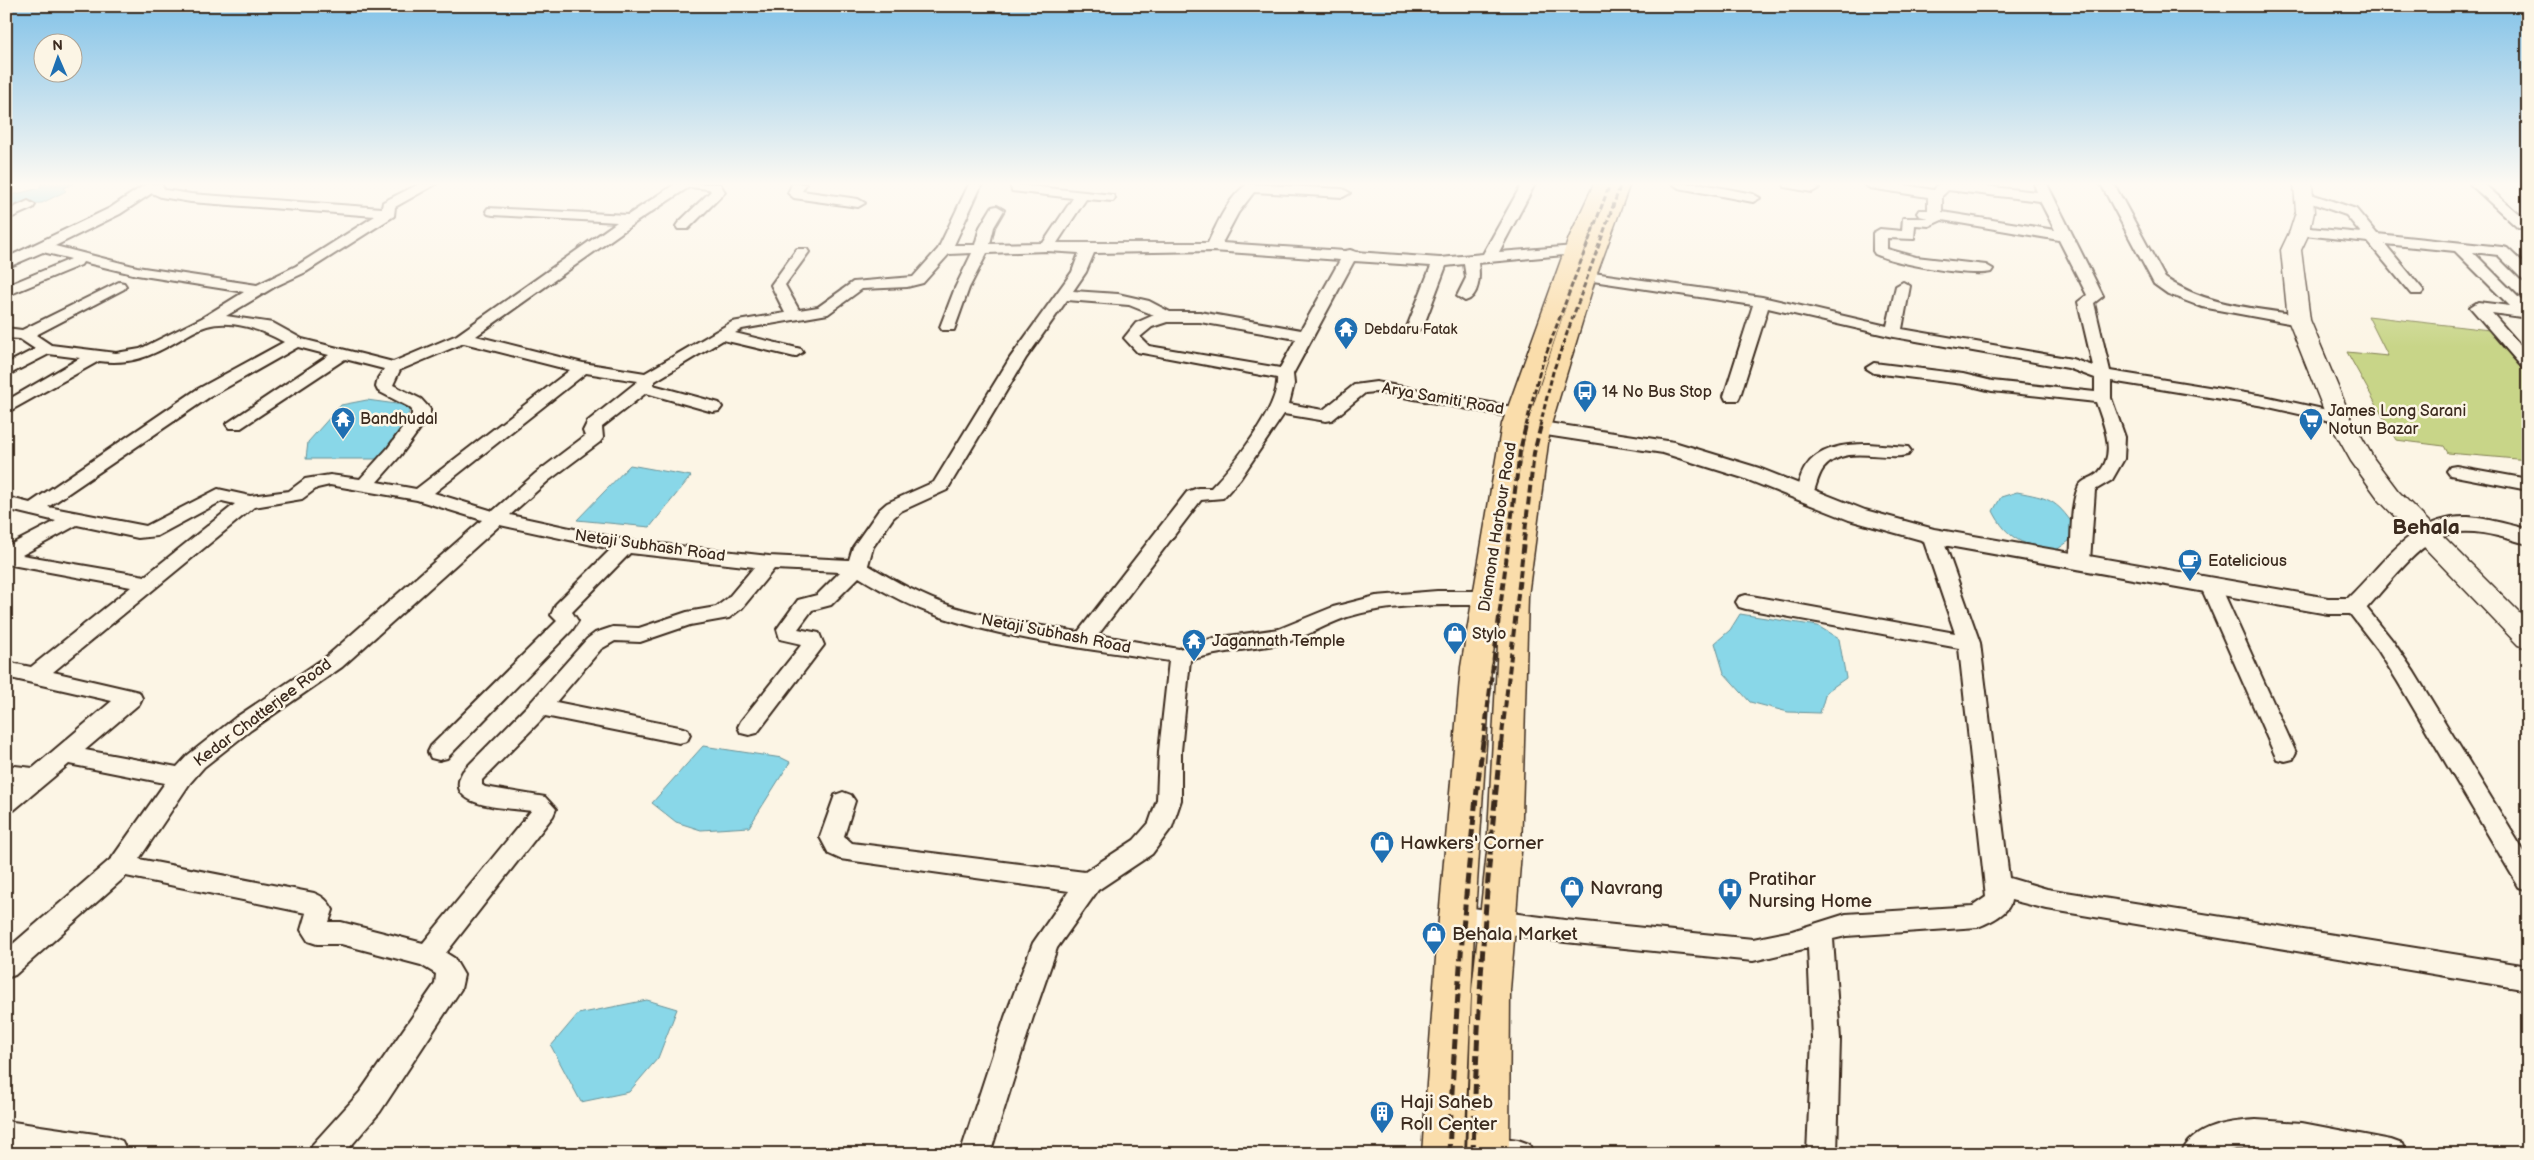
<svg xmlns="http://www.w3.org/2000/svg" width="2534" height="1160" font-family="'Balsamiq Sans',sans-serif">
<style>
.green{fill:#c8d588;stroke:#828053}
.water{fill:#89d7e8;stroke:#6a9297}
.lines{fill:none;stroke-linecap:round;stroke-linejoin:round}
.minor-casing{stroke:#3b2a1e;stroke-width:4}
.tertiary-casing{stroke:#3b2a1e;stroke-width:4}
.secondary-casing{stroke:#3b2a1e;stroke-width:3}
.trunk-casing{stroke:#3b2a1e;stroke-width:3}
.minor{fill:#fcf5e5;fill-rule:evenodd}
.tertiary{fill:#fcf5e5;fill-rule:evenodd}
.secondary{fill:#fcf5e5;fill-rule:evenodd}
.trunk{fill:#faddab;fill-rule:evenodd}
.rail-far2{stroke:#3b2a1e;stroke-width:3;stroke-dasharray:5.5 3;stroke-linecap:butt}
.rail-far1{stroke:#3b2a1e;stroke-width:4;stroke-dasharray:8 4;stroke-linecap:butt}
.rail{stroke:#3b2a1e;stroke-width:5;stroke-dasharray:10 5;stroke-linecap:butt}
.labels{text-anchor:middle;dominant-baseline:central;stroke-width:5;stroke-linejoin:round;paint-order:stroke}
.far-poi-label{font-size:14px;fill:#3b2a1e;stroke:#fcf5e5;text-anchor:start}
.poi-label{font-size:16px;fill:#3b2a1e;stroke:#fcf5e5;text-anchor:start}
.street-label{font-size:16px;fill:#3b2a1e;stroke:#fcf5e5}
.near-poi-label{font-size:19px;fill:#3b2a1e;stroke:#fcf5e5;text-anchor:start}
.district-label{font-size:21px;font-weight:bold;fill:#3b2a1e;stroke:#fcf5e5}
</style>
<rect width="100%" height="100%" fill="#fcf5e5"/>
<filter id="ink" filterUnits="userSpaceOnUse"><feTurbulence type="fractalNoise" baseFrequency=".02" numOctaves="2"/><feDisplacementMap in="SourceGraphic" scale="10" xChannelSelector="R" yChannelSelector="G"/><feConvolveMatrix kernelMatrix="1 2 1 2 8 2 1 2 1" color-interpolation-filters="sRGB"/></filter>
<g filter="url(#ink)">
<path class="green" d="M2368,316L2498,331L2528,366V460L2448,453L2444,446L2396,440L2347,352L2388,356Z"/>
<path class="water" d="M41,184H73L63,188L66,191L42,203L12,204L8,196L40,188Z
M367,400L411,406L403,431L384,459H306L308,442L341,405Z
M630,465L691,476L650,527L577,520Z
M2017,492C2048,498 2056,499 2074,526L2069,541L2055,551C2024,546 2007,539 1993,511L2001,497Z
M1740,614L1818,626L1839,639L1846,678L1826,692L1820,713L1788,712L1750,702L1724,673L1715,643L1730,630Z
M703,746L782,758L790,762L749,827L701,830L676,822L652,803Z
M647,1000L677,1009L658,1058L629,1092L581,1102L551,1046L578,1014Z"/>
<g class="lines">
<defs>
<path id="minor" d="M146,184H161L165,190L191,194L382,208L383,202L419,184H436L395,207L394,216L306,272L276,286L226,316L273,323L302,339L393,362L457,335L617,222L493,215L488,214L486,211L488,208L628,215L675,184H720L725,192L688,229H678L676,226L678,223L711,191L709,189L689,187L636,222L476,336L583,363L645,373L732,322L785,313L771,285L797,249H807L809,252L785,285L799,310L818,307L853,282L913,277L938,249L969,184H982L954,245H975L980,227L992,207L997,206L1004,210L994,227L990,244L1043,243L1073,198L1012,191L1010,184L1113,195L1115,198L1113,201L1086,199L1057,243H1208C1218,222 1228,198 1247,184L1343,189L1350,193L1343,197L1254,192L1238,213L1222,243L1345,251L1350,250L1356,252L1440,258L1483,254L1522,184H1535L1499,252L1575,246L1582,250L1575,254L1478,263C1480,275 1480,297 1465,301L1457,296L1466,278L1464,264L1446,266L1423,327L1415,332L1407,327L1431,266L1354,261L1293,374L1294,384L1289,404L1323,410L1354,385L1376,382L1518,408L1524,409L1527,413L1524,417L1518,418L1376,392L1365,393L1332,420L1326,421L1284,414L1240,479L1223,498L1201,500L1098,635L1179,649L1214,638L1279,629L1333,607L1376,596L1437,591H1487L1494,593L1497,598L1494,603L1487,605C1441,605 1392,603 1347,617C1326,624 1306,637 1284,643C1251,650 1223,650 1190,660L1181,751V800L1172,827L1152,854L1098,890L1057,948L1033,1017L990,1154H960L1005,1017L1033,943L1069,891L840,859L829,854L820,837L835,795L843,792L851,795L855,801L844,836L852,843L1085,872L1134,840L1149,823L1157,800L1159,751L1169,661C1093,649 1014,641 941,617C912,607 885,593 859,577L831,605L812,610L798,629L819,633L824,645L757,733L749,735L741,733L738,727L741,721L802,644L780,639L777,629L798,600L817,595L840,572L774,569L742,608L729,618L690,625L640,642L615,641L601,649L556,702L679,727L687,729L690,735L687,741L679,743L545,716L482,780V785L485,787L545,797L556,809L553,816L446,953L454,958L464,975L461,989L380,1112L344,1154H309L313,1144L360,1092L435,984L436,974L421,965L341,944H317L308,941L301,930L306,913L126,876L15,975L6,978V950L112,858L165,783L69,764L14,810L6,813V790L14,784L6,783V765L33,768L112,701L6,677V662L31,667L131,587L6,564V547L56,521L6,509V497L30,503L196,390L284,342C263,330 232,319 207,326C197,329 188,335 179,340C152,356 132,365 99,361L6,413V401L80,358L49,354L6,376V364L35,349L20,339L6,338V328L22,330L119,282L124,283L126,286L124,289L36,335L51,345L116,353L140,349L202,318L244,292L137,275L83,262L81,265L6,296V286L71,259L43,252L6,268V258L110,208ZM152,193L161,197L191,202L375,216L296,266L257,285L137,267L55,246L120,214ZM1047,251L1079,253L1072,272L1010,358L934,482L887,503L879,510L853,547L849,560L769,556L625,540L510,515L548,481L600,442L603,438L602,427L646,393L713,412L719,411L722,407L719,403L653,385L655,381L723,340L795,357L803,352L801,349L735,333L742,329L828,314L862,289L907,287L923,283L949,254L972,253L955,288L940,327L942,330H954L969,288L987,253ZM1213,251L1340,260L1301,330L1200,312H1170L1149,301L1118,294L1073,291L1086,272L1094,253ZM1067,300L1129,305L1154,315L1136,323L1124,338L1137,352L1277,378C1280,407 1232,467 1211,488H1198L1187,492L1078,632C1037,625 994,619 954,607C923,597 895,581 868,565L873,547L893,518L901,511L947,490L1026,358ZM1167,322H1200L1296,339L1280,368L1155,347L1149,346L1140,337L1152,327ZM464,343L570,370L416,489L377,482L400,456L430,415V409L421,399L393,385L400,370ZM298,347L329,355L226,424L229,428H241L345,359L384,369L378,378L376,387L378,391L409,407L412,410V415L388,448L360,479L330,475L305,479L289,491L250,496L218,489L146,526L48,507L208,398ZM586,373L638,381L588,421L583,431L585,436L536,473L493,511L434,493ZM330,485L417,500L482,520L326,657L235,718L188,755L177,767L85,750L139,704L142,698L139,692L131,690L53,672L254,507L302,499L317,488ZM222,501L235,504L145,576L22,555L77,525L138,538L157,536ZM500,525L611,549L556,604L551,615L557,621L431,746L428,752L431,758L439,760L447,758L572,630L578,621L572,612L630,553L754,567L728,598L716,607L687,612L639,628L613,627L595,633L587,639L532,701L463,771C441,809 509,807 531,811L423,943L341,922H329L333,910C328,901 324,897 314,893L139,859L190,783L204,767L251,730L342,667Z
M792,184H806L802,191L858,199L865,203L858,207L794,198L788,193Z
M1673,184H1702L1753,194L1760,198L1753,202L1679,188Z
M1784,184H1814L1819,188L1812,192L1785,187Z
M1864,184H1899L1934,190L1938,184H1966L2037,192L2034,184H2047L2103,296L2094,303L2110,371L2264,396L2345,414L2348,418L2345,422L2339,423L2264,406L2111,381V398L2125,437L2124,459L2112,480L2095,490L2090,561L2087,565L2080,567L2073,565L2070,561C2072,540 2070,506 2078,488C2081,479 2093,479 2099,472C2117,453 2103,423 2096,402L1992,391L1963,384L1874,373L1866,368L1874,363L1963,374L1992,381L2095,392V378L2068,368L1894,337L1768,308L1740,396L1738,400H1726L1724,396L1753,305L1586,280L1579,276L1586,272L1762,297L1887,326L1896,286L1903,282L1910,286L1902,329L2072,359L2093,366L2078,302L2087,295L2059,240L1942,220L1929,226L1915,225L1914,239L1887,238V249L1916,257L1986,265L1993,269L1991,272C1970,277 1896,264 1875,254L1873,251V233L1880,229L1902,231L1903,218H1928L1919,216L1917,213L1919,210H1928V197L1870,188ZM1948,190L2040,201L2055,230L1942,212V196Z
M2101,184H2114L2165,278C2205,305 2252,308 2299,315L2307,320L2299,325L2202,307L2168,294L2154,284Z
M2470,184H2484L2528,222V228H2518Z
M2305,192L2356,209L2377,234L2502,247L2507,248L2528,268V281L2523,280L2498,255L2473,252L2528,307V318L2492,313L2528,354V369L2522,367L2470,307L2478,302L2510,306L2455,251L2385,244L2424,291L2421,294H2411L2368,242L2295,234L2293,231L2295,228L2300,227L2361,233L2346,215L2300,199L2298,196L2300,193Z
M28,201L35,205L33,208L6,220V211Z
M1868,444L1908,447L1911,451L1908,455C1881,461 1844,443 1823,469C1817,477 1816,489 1811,498H1797L1795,494C1798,486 1800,476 1805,468C1818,447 1845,444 1868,444Z
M2456,466L2528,479V490L2450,475L2447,471L2450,467Z
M1932,530L1939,532L1942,536L1980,643L2009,878L2047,889L2528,966V990L2047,909L2011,900C2010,913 1990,922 1978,927L1846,936L1833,939L1840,1039L1837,1154H1807L1812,1039L1808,948L1753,961L1565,942L1448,925L1444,917L1448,909L1457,906L1565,920L1753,939L1792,931L1846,914L1973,906L1986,897L1959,648L1746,609L1739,607L1736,602L1739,597L1746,595L1955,633L1922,536L1925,532Z
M2211,580L2218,582L2221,587L2296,753L2293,759L2285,761L2277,759L2274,753L2201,587L2204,582Z
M2354,599L2361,601L2392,640L2414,672L2528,858V890L2519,887L2398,682L2378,650L2344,606L2347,601Z
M2256,1120L2302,1123L2391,1140L2402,1144L2406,1154H2317L2256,1148L2235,1149L2219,1154H2181C2194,1125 2229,1122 2256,1120Z
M1488,1136L1518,1140L1529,1144L1533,1154H1475L1473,1150L1477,1140Z"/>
<path id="tertiary" d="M1609,184H1629V185L1621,190L1611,187Z
M1515,418L1674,442L1759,468L1865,510L1934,529L2328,598H2348C2384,564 2412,515 2468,517C2488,518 2508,525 2528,529V544C2504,538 2477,528 2452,533C2419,539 2386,589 2363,612L2354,614H2328L1932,543L1849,520L1743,478L1663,453L1507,429L1504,424L1507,419Z
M6,1121L109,1136L122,1141L128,1154H6Z"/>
<path id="secondary" d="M2294,184H2312L2314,212L2310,231L2301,250L2310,320L2351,418L2374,459L2398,491L2528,621V648L2518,645L2380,501L2351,461L2327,418L2288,320L2281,250L2290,231L2296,212Z"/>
<path id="trunk" d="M1594,184L1629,186L1596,276L1550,428L1528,596L1521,852L1510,990L1509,1154H1467L1472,990L1487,852L1500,606L1491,667L1474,930L1464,1154H1422L1438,930L1461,667L1502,424L1569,238ZM1608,193L1576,275L1589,238ZM1575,279L1526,428L1515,499L1526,424Z"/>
</defs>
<use href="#minor" class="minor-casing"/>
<use href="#tertiary" class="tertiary-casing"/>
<use href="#secondary" class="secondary-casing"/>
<use href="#trunk" class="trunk-casing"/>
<use href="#minor" class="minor"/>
<use href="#tertiary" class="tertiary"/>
<use href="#secondary" class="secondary"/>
<use href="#trunk" class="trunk"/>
<path class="rail-far2" d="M1526,426L1540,370L1610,184
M1540,426L1553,372L1621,184"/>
<path class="rail-far1" d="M1483,744L1520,451L1526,425
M1501,744L1534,453L1541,425"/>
<path class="rail" d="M1449,1154C1455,1016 1465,879 1483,742
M1473,1154C1477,1016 1486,879 1501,742"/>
</g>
</g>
<linearGradient id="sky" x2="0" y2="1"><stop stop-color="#82c2e8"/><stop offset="0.53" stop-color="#fefaf3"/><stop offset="1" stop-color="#fefaf3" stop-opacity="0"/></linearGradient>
<rect width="2534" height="347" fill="url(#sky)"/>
<defs>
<symbol id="temple-pin" viewBox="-11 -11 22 30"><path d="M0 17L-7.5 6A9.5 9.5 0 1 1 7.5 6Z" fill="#1f6fb2" stroke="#fcf5e5"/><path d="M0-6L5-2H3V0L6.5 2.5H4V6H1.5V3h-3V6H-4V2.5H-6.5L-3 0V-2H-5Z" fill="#fff"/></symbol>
<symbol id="bus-pin" viewBox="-11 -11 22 30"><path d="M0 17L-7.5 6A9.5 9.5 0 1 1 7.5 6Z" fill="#1f6fb2" stroke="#fcf5e5"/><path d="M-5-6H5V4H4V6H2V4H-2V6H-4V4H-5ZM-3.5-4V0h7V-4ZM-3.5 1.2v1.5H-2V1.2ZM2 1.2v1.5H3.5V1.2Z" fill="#fff"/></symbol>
<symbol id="supermarket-pin" viewBox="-11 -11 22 30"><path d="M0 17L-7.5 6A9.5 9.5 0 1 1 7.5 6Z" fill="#1f6fb2" stroke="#fcf5e5"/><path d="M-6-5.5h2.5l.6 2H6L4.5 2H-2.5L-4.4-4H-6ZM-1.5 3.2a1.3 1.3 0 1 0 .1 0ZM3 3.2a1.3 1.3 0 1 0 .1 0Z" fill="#fff"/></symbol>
<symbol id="cafe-pin" viewBox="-11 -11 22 30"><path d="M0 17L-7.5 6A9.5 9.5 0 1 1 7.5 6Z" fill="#1f6fb2" stroke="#fcf5e5"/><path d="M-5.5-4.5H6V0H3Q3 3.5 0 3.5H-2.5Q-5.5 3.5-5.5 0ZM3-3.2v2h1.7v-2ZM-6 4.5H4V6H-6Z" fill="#fff"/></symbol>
<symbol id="shop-pin" viewBox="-11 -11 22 30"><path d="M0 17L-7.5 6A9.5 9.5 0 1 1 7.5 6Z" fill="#1f6fb2" stroke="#fcf5e5"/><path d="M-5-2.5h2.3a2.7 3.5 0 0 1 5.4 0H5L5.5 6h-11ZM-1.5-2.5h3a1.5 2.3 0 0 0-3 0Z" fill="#fff"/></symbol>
<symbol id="hospital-pin" viewBox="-11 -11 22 30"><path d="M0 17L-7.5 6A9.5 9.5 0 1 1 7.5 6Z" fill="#1f6fb2" stroke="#fcf5e5"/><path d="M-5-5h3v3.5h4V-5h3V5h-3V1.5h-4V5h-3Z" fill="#fff"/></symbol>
<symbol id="building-pin" viewBox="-11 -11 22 30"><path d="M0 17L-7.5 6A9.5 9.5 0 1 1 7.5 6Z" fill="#1f6fb2" stroke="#fcf5e5"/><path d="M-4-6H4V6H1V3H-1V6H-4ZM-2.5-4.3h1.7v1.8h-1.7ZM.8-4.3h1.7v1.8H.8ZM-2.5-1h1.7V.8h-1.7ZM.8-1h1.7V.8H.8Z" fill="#fff"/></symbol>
</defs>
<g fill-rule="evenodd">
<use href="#temple-pin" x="1332" y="315" width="28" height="38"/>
<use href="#bus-pin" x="1571" y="378" width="28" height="38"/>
<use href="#temple-pin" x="329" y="405" width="28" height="38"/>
<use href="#supermarket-pin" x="2297" y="406" width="28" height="38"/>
<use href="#cafe-pin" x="2176" y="547" width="28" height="38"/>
<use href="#shop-pin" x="1441" y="620" width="28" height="38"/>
<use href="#temple-pin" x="1180" y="627" width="28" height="38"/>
<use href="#shop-pin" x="1368" y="829" width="28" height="38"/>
<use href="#shop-pin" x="1558" y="874" width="28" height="38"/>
<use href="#hospital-pin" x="1716" y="876" width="28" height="38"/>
<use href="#shop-pin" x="1420" y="920" width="28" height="38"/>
<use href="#building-pin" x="1368" y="1099" width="28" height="38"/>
</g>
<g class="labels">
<g class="far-poi-label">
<text x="1364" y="329">Debdaru Fatak</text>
</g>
<g class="poi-label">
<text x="1602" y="392">14 No Bus Stop</text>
<text x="2328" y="411">James Long Sarani<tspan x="2328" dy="18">Notun Bazar</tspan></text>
<text x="360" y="419">Bandhudal</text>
<text x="2208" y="561">Eatelicious</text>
<text x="1472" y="634">Stylo</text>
<text x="1212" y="641">Jagannath Temple</text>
</g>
<g class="street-label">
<text transform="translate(1443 399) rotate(10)">Arya Samiti Road</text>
<text transform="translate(1498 527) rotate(-81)">Diamond Harbour Road</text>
<text transform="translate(650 546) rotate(8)">Netaji Subhash Road</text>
<text transform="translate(1056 634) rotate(11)">Netaji Subhash Road</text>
<text transform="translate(263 713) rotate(-37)">Kedar Chatterjee Road</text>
</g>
<g class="near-poi-label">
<text x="1400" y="843">Hawkers' Corner</text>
<text x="1748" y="879">Pratihar<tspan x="1748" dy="22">Nursing Home</tspan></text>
<text x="1590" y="888">Navrang</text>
<text x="1452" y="934">Behala Market</text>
<text x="1400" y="1102">Haji Saheb<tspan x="1400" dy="22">Roll Center</tspan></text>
</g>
<g class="district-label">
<text x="2426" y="527">Behala</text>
</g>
</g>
<rect width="2534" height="1160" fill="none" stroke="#fcf5e5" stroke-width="25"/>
<rect x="12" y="12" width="2509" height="1135" fill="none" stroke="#3b2a1e" stroke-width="2" filter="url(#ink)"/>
<g transform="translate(58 58) rotate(358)"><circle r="24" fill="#fcf5e5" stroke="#afa495"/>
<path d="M0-4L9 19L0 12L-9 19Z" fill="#1f6fb2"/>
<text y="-8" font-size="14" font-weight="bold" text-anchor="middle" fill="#3b2a1e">N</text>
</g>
</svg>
